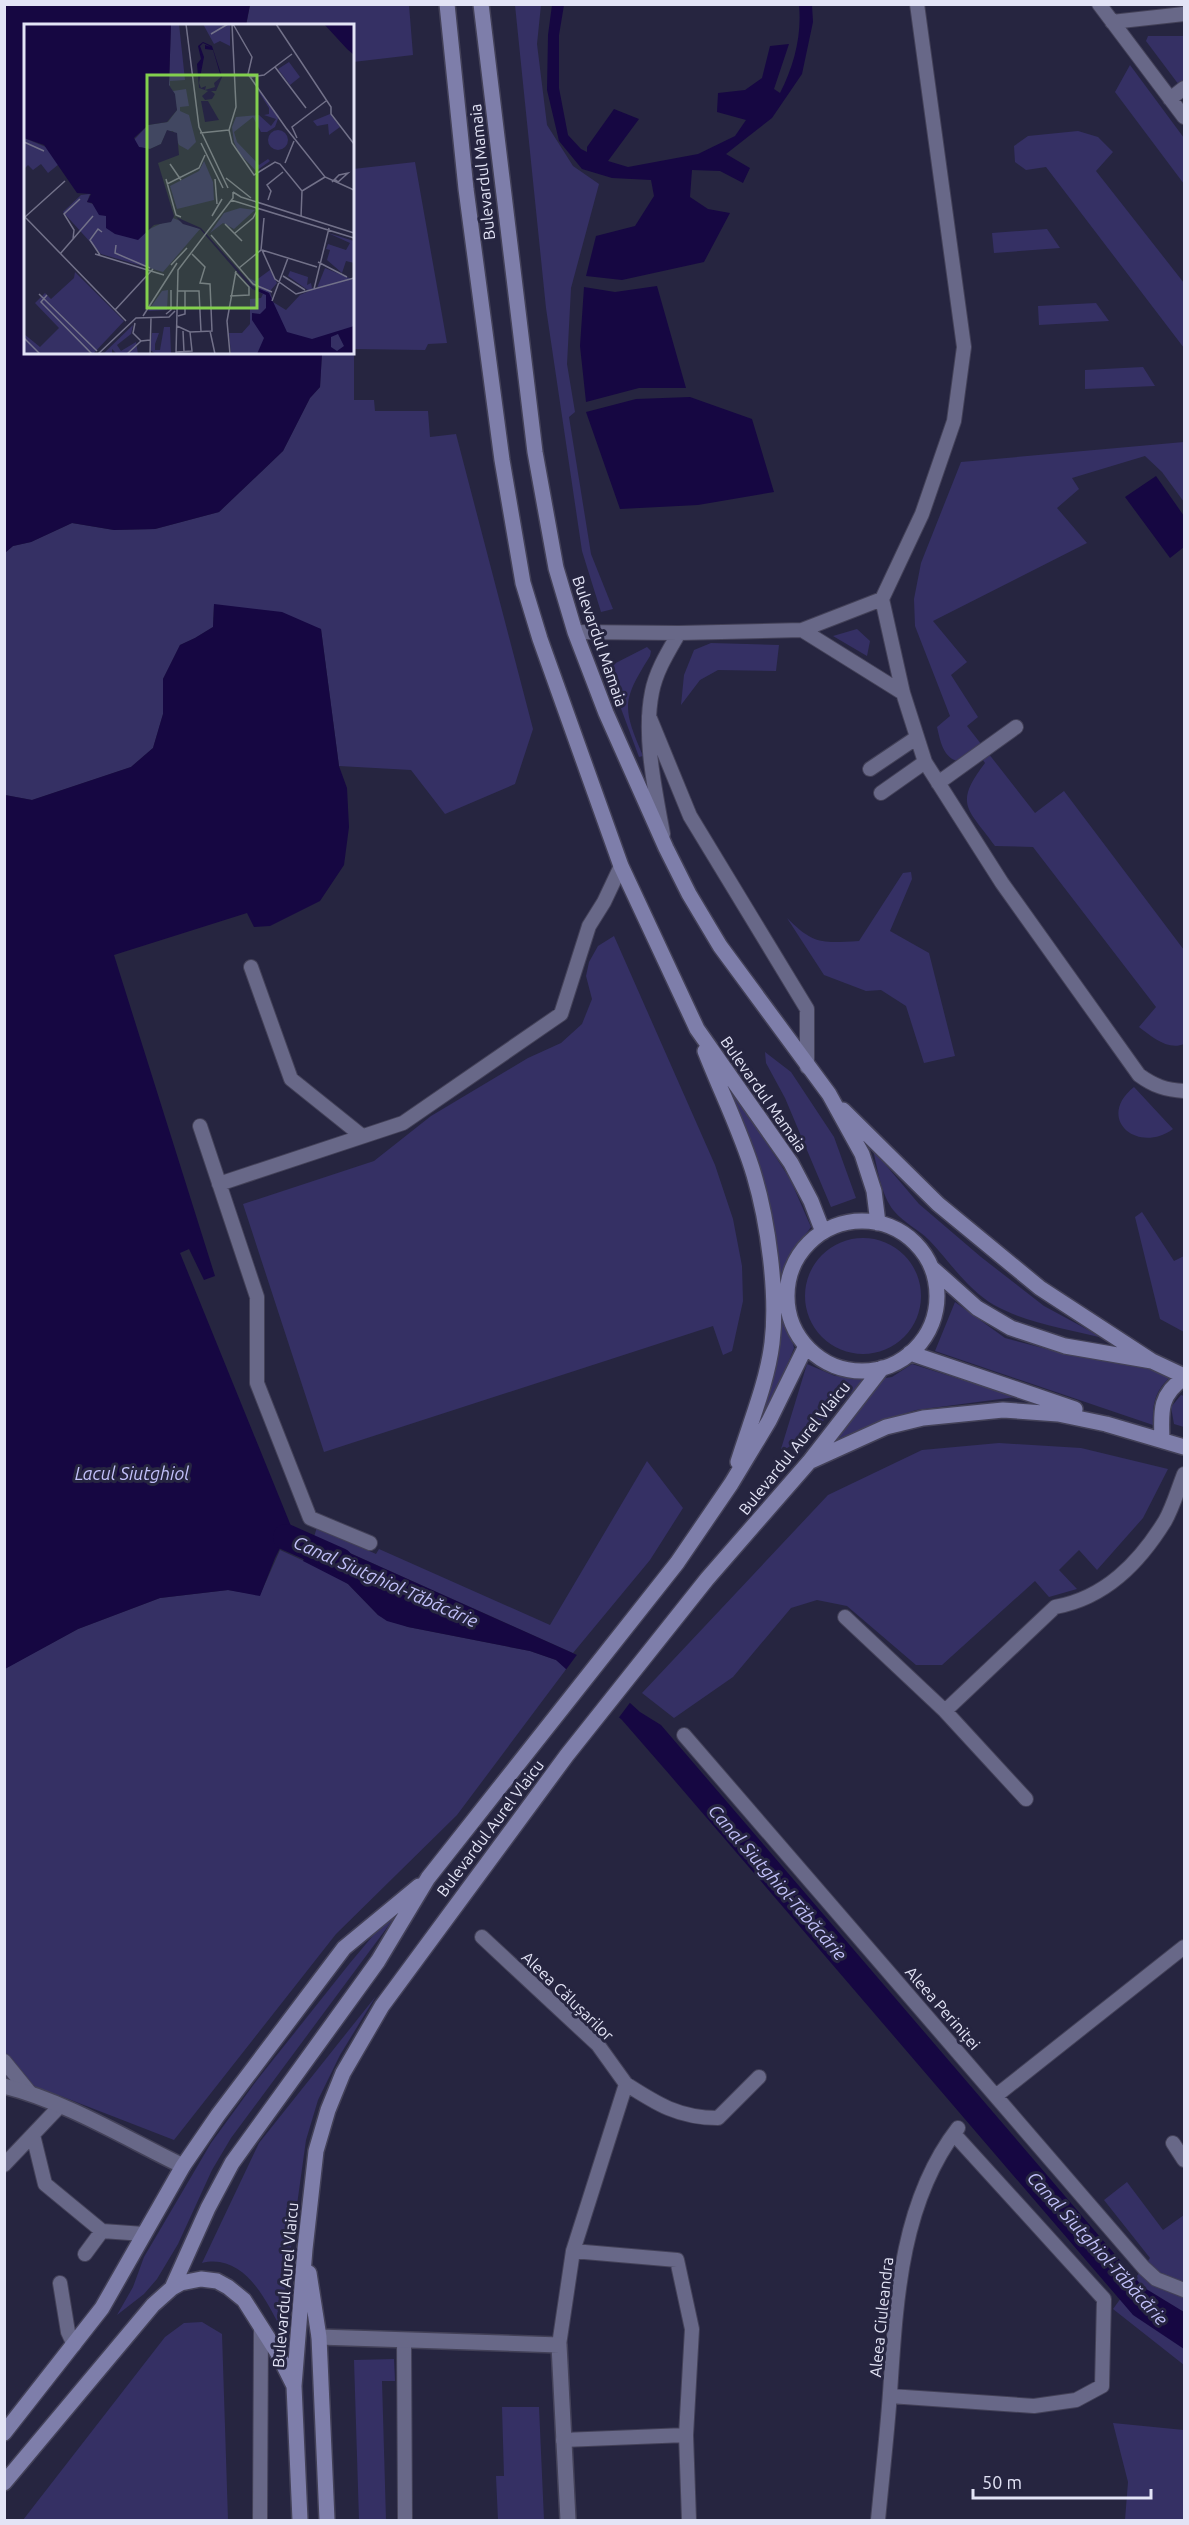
<svg xmlns="http://www.w3.org/2000/svg" width="1189" height="2525" font-family="Ubuntu,sans-serif">
<style>
.green{fill:#353064}
.water{fill:#160742}
.pier{fill:#262540}
.lines{fill:none;stroke-linecap:round;stroke-linejoin:round}
.canal{stroke:#160742;stroke-width:26}
.lane-casing{stroke:#434158;stroke-width:16}
.street-casing{stroke:#434158;stroke-width:18}
.secondary-casing{stroke:#434158;stroke-width:18}
.lane{stroke:#686888;stroke-width:14}
.street{stroke:#686888;stroke-width:15}
.secondary{stroke:#7e7eaa;stroke-width:15}
.labels{text-anchor:middle;dominant-baseline:central;stroke-width:6;stroke-linejoin:round;paint-order:stroke}
.street-label{font-size:16px;fill:#e3e4f6;stroke:#262540}
.water-label{font-size:18px;font-style:italic;fill:#c2c1fa;stroke:#262540}
.inset-road{fill:none;stroke:#727189;stroke-width:1.5}
.view{fill:#83d04e;fill-opacity:0.15;stroke:#83d04e;stroke-width:3}
.inset-edge{fill:none;stroke:#e3e4f6;stroke-width:3}
</style>
<rect width="100%" height="100%" fill="#262540"/>
<path class="green" d="M250,5H409L413,55L353,62L352,26H246Z
M515,5H541L537,44L547,125L573,166L599,184L571,288L567,364L575,412L569,417L591,554L613,609L601,612L582,551L546,308Z
M1148,36H1184V81L1179,85L1146,41Z
M1130,65L1184,138V184L1115,92Z
M1078,131L1098,137L1113,152L1096,171L1184,283V348L1046,167L1026,170L1015,162L1014,146L1028,136Z
M415,162L447,343L428,344L425,350L354,349V400H374L375,411H428L430,437L456,434L533,729L515,784L445,814L411,770L339,766L321,629L214,605L213,627L195,638L180,645L163,679V714L153,748L131,767L32,800L5,795L4,553L13,546L31,542L72,523L114,530L155,529L219,512L283,451L310,398L320,387L322,353L352,352L353,169Z
M1047,229L1060,248L994,253L992,233Z
M1096,303L1109,321L1039,325L1038,306Z
M1143,367L1155,386L1085,389V370Z
M1184,442V502L1162,472L1145,456L1072,478L1079,489L1057,508L1087,543L933,621L967,662L951,675L978,717L967,726L1035,813L1064,791L1184,950V1044C1168,1051 1151,1036 1139,1027L1156,1007L1033,847L995,846C968,808 953,805 985,763L976,750L957,761C943,757 940,740 937,727L950,716L915,626L914,599L921,563L961,462Z
M857,629L870,641L867,656L833,636Z
M711,643L779,645L776,671L718,670L700,680L681,705L684,675L694,650Z
M647,647L651,651L650,656C622,701 622,707 643,756L639,757L606,668Z
M911,872L912,879L890,931L929,953L955,1056L924,1063L906,1006L881,990L866,991L824,975L787,918C814,945 822,943 859,941L903,873Z
M614,936L715,1165L733,1219L742,1266L743,1301L732,1351L723,1355L713,1326L324,1452L243,1204L374,1161L431,1116L528,1058L561,1043L582,1024L592,999L586,976L589,962L598,946Z
M765,1052L791,1072L834,1137L856,1198L831,1207L785,1098L766,1063Z
M721,1073L790,1179L811,1227L786,1262L781,1296L794,1348L780,1383L749,1441L776,1291L778,1251L764,1187Z
M1134,1087L1173,1129C1137,1155 1095,1118 1134,1087Z
M873,1150L919,1204L981,1257L1044,1306L1103,1338C1068,1329 1026,1323 994,1305C967,1289 950,1262 929,1240C918,1229 904,1223 894,1211C881,1195 878,1170 873,1150Z
M1142,1212L1174,1261L1184,1256V1332L1160,1319L1135,1217Z
M805 1296a58 58 0 1 1 116 0a58 58 0 1 1-116 0Z
M955,1302L1005,1338L1062,1353L1153,1369L1170,1377C1155,1391 1152,1404 1153,1425L935,1351Z
M807,1364L835,1376L867,1377L812,1432L784,1450L781,1449Z
M912,1364L1016,1397L916,1410L879,1422L838,1439L880,1379L892,1377Z
M1181,1395L1184,1396V1427L1174,1424L1171,1407Z
M999,1443L1081,1448L1168,1469L1143,1518L1097,1570L1079,1550L1059,1570L1077,1589L1049,1597L1035,1581L942,1665H916L847,1606L817,1600L791,1608L733,1677L674,1718L642,1693L828,1495L922,1450Z
M647,1461L683,1508L650,1560L573,1653L314,1537L317,1527L376,1554L379,1549L550,1625Z
M280,1550L335,1575L348,1584L378,1615L408,1627L530,1651L556,1660L567,1668L457,1815L336,1934L174,2140L58,2095L5,2082L4,1669L78,1629L160,1598L228,1590L260,1595Z
M406,1902L231,2138L212,2170L178,2244L157,2279L144,2294L117,2315L133,2287L144,2257L211,2143L257,2080L350,1963L381,1926Z
M376,1996L340,2055L318,2100L306,2140L280,2327C265,2297 242,2253 202,2263L259,2143Z
M1127,2182L1163,2230L1184,2215V2365L1113,2309L1150,2258L1104,2200Z
M202,2322L222,2334L228,2520H23L165,2337L184,2323Z
M394,2359L395,2381H382L386,2520H359L354,2360Z
M502,2407H539L544,2520H498L496,2476H504Z
M1113,2423L1184,2430V2520H1125L1128,2482Z"/>
<path class="water" d="M5,4L250,5L246,25L26,26V352L322,353L320,387L310,398L283,451L219,512L155,529L114,530L72,523L31,542L13,546L5,553Z
M552,5H564L559,35V88L568,135L581,149L587,152V147L614,109L639,119L608,161L628,167L698,154L735,136L746,120L717,112L718,93L745,90L762,78L770,46L789,44L774,89L780,93C794,66 802,35 799,5H812L813,22L802,74L772,118L726,154L750,168L743,183L720,171L692,170L690,197L708,209L730,213L704,262L622,280L586,276L596,236L635,226L654,196L651,180L612,178L582,169L559,141L547,90L548,35Z
M657,286L686,388H639L586,402L580,346L584,287L615,292Z
M690,397L752,419L774,492L698,505L620,509L586,412L636,399Z
M1156,476L1184,516V547L1170,558L1125,497Z
M214,604L282,612L321,629L339,766L347,788L349,827L344,865L320,901L270,926L254,927L247,913L114,955L215,1276L204,1280L189,1249L180,1253L291,1526L275,1558L260,1596L228,1590L160,1598L78,1629L5,1669V795L32,800L131,767L153,748L163,714V679L180,645L195,638L213,627Z
M314,1537L577,1655L640,1712L661,1725L1143,2287L1184,2312V2349L1133,2315L669,1774L622,1720L556,1660L530,1651L408,1627L387,1621L378,1615L348,1584L303,1561Z"/>
<path class="pier" d="M579,1652L632,1700L617,1720L565,1671Z"/>
<g class="lines">
<path class="canal" d="M286,1537L340,1561"/>
<defs>
<path id="lane" d="M917,4L964,347L954,421L922,514L882,599L903,693L925,762L1002,883L1139,1075C1154,1086 1166,1090 1184,1091
M1099,4L1184,117
M1112,22L1184,14
M1170,99L1184,88
M802,630L903,693
M575,632L679,633L802,630L882,599
M649,716L690,816L807,1009V1067
M870,769L916,738
M938,783L1016,727
M881,793L925,762
M663,834C655,790 643,736 652,692C656,671 668,652 679,633
M251,967L291,1079L362,1136
M200,1126L257,1297V1383L310,1518L370,1543
M219,1184L403,1123L561,1014L589,926L604,902L621,866
M845,1617L945,1711L1026,1799
M945,1711L1055,1607C1105,1598 1139,1563 1165,1521C1173,1507 1178,1489 1184,1474
M684,1735L1144,2268L1156,2279L1184,2290
M482,1937L598,2045L626,2084L573,2251L677,2260L692,2329L686,2435L689,2520
M4,2061L30,2093
M626,2084C657,2104 679,2118 718,2118L759,2077
M997,2095L1184,1947
M33,2135L45,2184L102,2231
M1173,2143L1184,2160
M4,2165L60,2106
M85,2254L102,2231L144,2234
M60,2283L68,2332L74,2345
M404,2340L405,2520
M559,2345L573,2251
M890,2396L1034,2406L1076,2400L1102,2386L1104,2299L954,2134
M563,2440L686,2435
M260,2520L261,2327
M878,2520C882,2478 887,2436 890,2393C896,2303 900,2203 958,2128"/>
<path id="street" d="M4,2086C67,2102 125,2138 183,2166
M319,2337L559,2345L568,2520"/>
<path id="secondary" d="M447,4L466,189L502,460L523,583L540,639L621,866L697,1029L791,1163L811,1201L823,1232
M481,4L535,452L556,568L575,632L606,713L666,848L689,894L720,946L829,1094L862,1154L874,1191L878,1223
M705,1051C721,1092 742,1134 754,1175C768,1222 778,1294 772,1343C767,1383 750,1423 738,1462
M843,1110L938,1204L1040,1288L1152,1361
M787 1296a75 75 0 1 1 150 0a75 75 0 1 1-150 0Z
M932,1268L977,1308L1011,1328L1065,1346L1152,1361L1184,1376
M910,1353L1075,1409
M1162,1439C1161,1412 1159,1395 1184,1378
M811,1461L886,1427L923,1418L1003,1410L1058,1414L1106,1424L1184,1447
M309,2273L319,2337L327,2520
M172,2288L208,2208L232,2163L378,1961L428,1878L677,1563L731,1484L769,1421L806,1346
M294,2386L305,2249L316,2151L328,2110L343,2073L382,2006L567,1755L707,1579L809,1462L882,1368
M4,2433L102,2308L183,2166L218,2115L344,1948L419,1886
M4,2483L153,2305L172,2288L181,2283L201,2279L217,2281L228,2287L244,2300L277,2352L294,2386L300,2520"/>
</defs>
<use href="#lane" class="lane-casing"/>
<use href="#street" class="street-casing"/>
<use href="#secondary" class="secondary-casing"/>
<use href="#lane" class="lane"/>
<use href="#street" class="street"/>
<use href="#secondary" class="secondary"/>
</g>
<g class="labels">
<g class="street-label">
<text transform="translate(482 172) rotate(-96)">Bulevardul Mamaia</text>
<text transform="translate(600 641) rotate(71)">Bulevardul Mamaia</text>
<text transform="translate(764 1094) rotate(55)">Bulevardul Mamaia</text>
<text transform="translate(794 1448) rotate(-51)">Bulevardul Aurel Vlaicu</text>
<text transform="translate(490 1828) rotate(-53)">Bulevardul Aurel Vlaicu</text>
<text transform="translate(568 1996) rotate(44)">Aleea Călușarilor</text>
<text transform="translate(943 2008) rotate(49)">Aleea Periniței</text>
<text transform="translate(285 2285) rotate(-85)">Bulevardul Aurel Vlaicu</text>
<text transform="translate(881 2317) rotate(-84)">Aleea Ciuleandra</text>
</g>
<g class="water-label">
<text x="132" y="1473">Lacul Siutghiol</text>
<text transform="translate(386 1581) rotate(24)">Canal Siutghiol-Tăbăcărie</text>
<text transform="translate(778 1882) rotate(49)">Canal Siutghiol-Tăbăcărie</text>
<text transform="translate(1098 2248) rotate(48)">Canal Siutghiol-Tăbăcărie</text>
</g>
</g>
<g transform="translate(24 24)">
<rect width="330" height="330" fill="#262540"/>
<path d="M147,0H155L161,56L146,57V63L149,67L162,65L165,82L156,83V87L165,91L172,118L164,126L155,121L149,107H143L137,120L126,125L115,123L110,116L124,101L144,98L153,86L145,61ZM179,0H206V22L196,17L190,20ZM265,38L276,53L266,61L254,45ZM228,57L255,92L251,103L243,108H237L229,93L210,108L213,118L235,141L244,135L246,137L232,147L215,129L210,118L208,103L212,93L235,91L247,102L252,95L240,91L245,90V84ZM306,90L316,103L305,111L304,100L293,102L289,97ZM244 116a10 10 0 1 1 20 0a10 10 0 1 1-20 0ZM0,114L22,123L35,140L24,149L17,140L9,146L4,141L0,145ZM180,137L189,158L190,176L153,185L146,162L175,147ZM66,170L63,178L75,182V187L83,192L84,205L90,198L108,203L114,214L119,208L149,194L176,205L139,248L77,230L39,188L57,171ZM216,184L231,186L210,205L199,199L186,209L200,189ZM304,209L330,217V239L322,237L318,249L303,236L306,226L302,225L304,220L322,226L326,219ZM301,244L330,256V330H207L205,309H218L226,300V275L237,274L239,270L226,264L225,254L231,257L246,246L253,259L246,267L249,278L262,286L276,271L285,267L264,252L266,247L284,253L283,261L287,259L288,264H293ZM51,248L100,297L69,330H0V310L16,323L35,304L11,279L21,269L27,275L50,254ZM144,266L143,286L124,287L138,267ZM109,301L107,310L93,321L97,327L112,318L114,330H93L88,325V330L80,329ZM140,303H146L147,330H132L126,326L128,309H135L131,320V326H136Z" fill="#353064"/>
<path d="M0,0H147L145,61L151,70L153,86L143,98L124,101L110,114L115,123L126,125L137,120L143,106L153,109L155,131L134,139L150,192L147,198L130,201L114,216L91,210L82,204V192L75,191L68,179L63,178L67,170L53,169L20,121L0,114ZM300,0H330V31L323,25ZM179,18L188,22L198,53L192,67H187L191,70L188,75L181,76L178,72L184,67L175,64L173,40L177,35L174,22ZM179,19L187,23L181,21V25L189,26L197,53L190,59L191,63L181,66L182,62L177,64L175,59L180,33L176,22ZM177,77H184L195,96L181,98ZM152,193L177,204L229,262L245,269L263,308L288,315L330,302V330H233L240,314L228,296V289L236,290L242,284V271L228,265L176,205L159,200ZM314,310L320,322L313,327L307,323V313Z" fill="#160742" fill-rule="evenodd"/>
<path class="inset-road" d="M162,0L175,103L204,164M208,0L212,83L205,106L208,119L230,151L251,138L256,140L278,167L277,193M209,0L228,33L224,50L262,104L301,153L330,166M252,0L307,83V90L330,120M187,10L204,0M251,43L282,84M226,53L240,51L268,30M176,109L205,106M273,114L268,103L302,77M0,118L20,127M177,119L199,164M261,139L270,117M146,140L157,156M202,154L227,174M142,155L152,191L157,193M191,155L193,180M308,158L315,151L324,149L314,158L311,155M143,160L175,144L181,131M278,167L301,153M209,168L217,173L330,209M207,176L330,214M244,176L247,167L243,161L259,148M0,192L102,297M188,192L198,175M1,193L41,157M201,200L218,217M211,209L229,194L234,185M187,211L229,260L248,268M49,215L50,206L40,190L56,175M92,221L91,229L126,244M238,226L251,255L272,270L330,254M238,226L293,243M36,230L69,192M71,230L140,251M76,231L66,216L74,205L78,208M294,238L323,253M147,241L163,224M215,244L237,226L240,194M259,252L281,266M290,265L305,204M153,267H175L177,308M15,270L73,327M23,271L17,278L68,330M206,272L225,271V263L211,248M248,277L264,234M91,286L129,245M142,290L147,286V266M119,292L153,239M154,292L161,290V267M111,299L109,309L117,317M153,302L166,308L188,307L186,260L176,259L181,243L168,230M159,307L160,328M186,307L191,330M0,314L16,330M152,328L168,327L166,308M74,330L112,294L145,293L151,287M103,330L117,317L126,316M126,330L127,294M152,330L154,246L209,174V168M206,330L203,297L212,247"/>
<path class="view" d="M123,51H233V284H123Z"/>
<rect width="330" height="330" class="inset-edge"/>
</g>
<rect width="1189" height="2525" fill="none" stroke="#e3e4f6" stroke-width="12"/>
<path d="M973 2489v9h178v-9" fill="none" stroke="#e3e4f6" stroke-width="3"/>
<text x="982" y="2489" font-size="18" fill="#e3e4f6" stroke="#262540" stroke-width="4.5" paint-order="stroke">50 m</text>
</svg>
